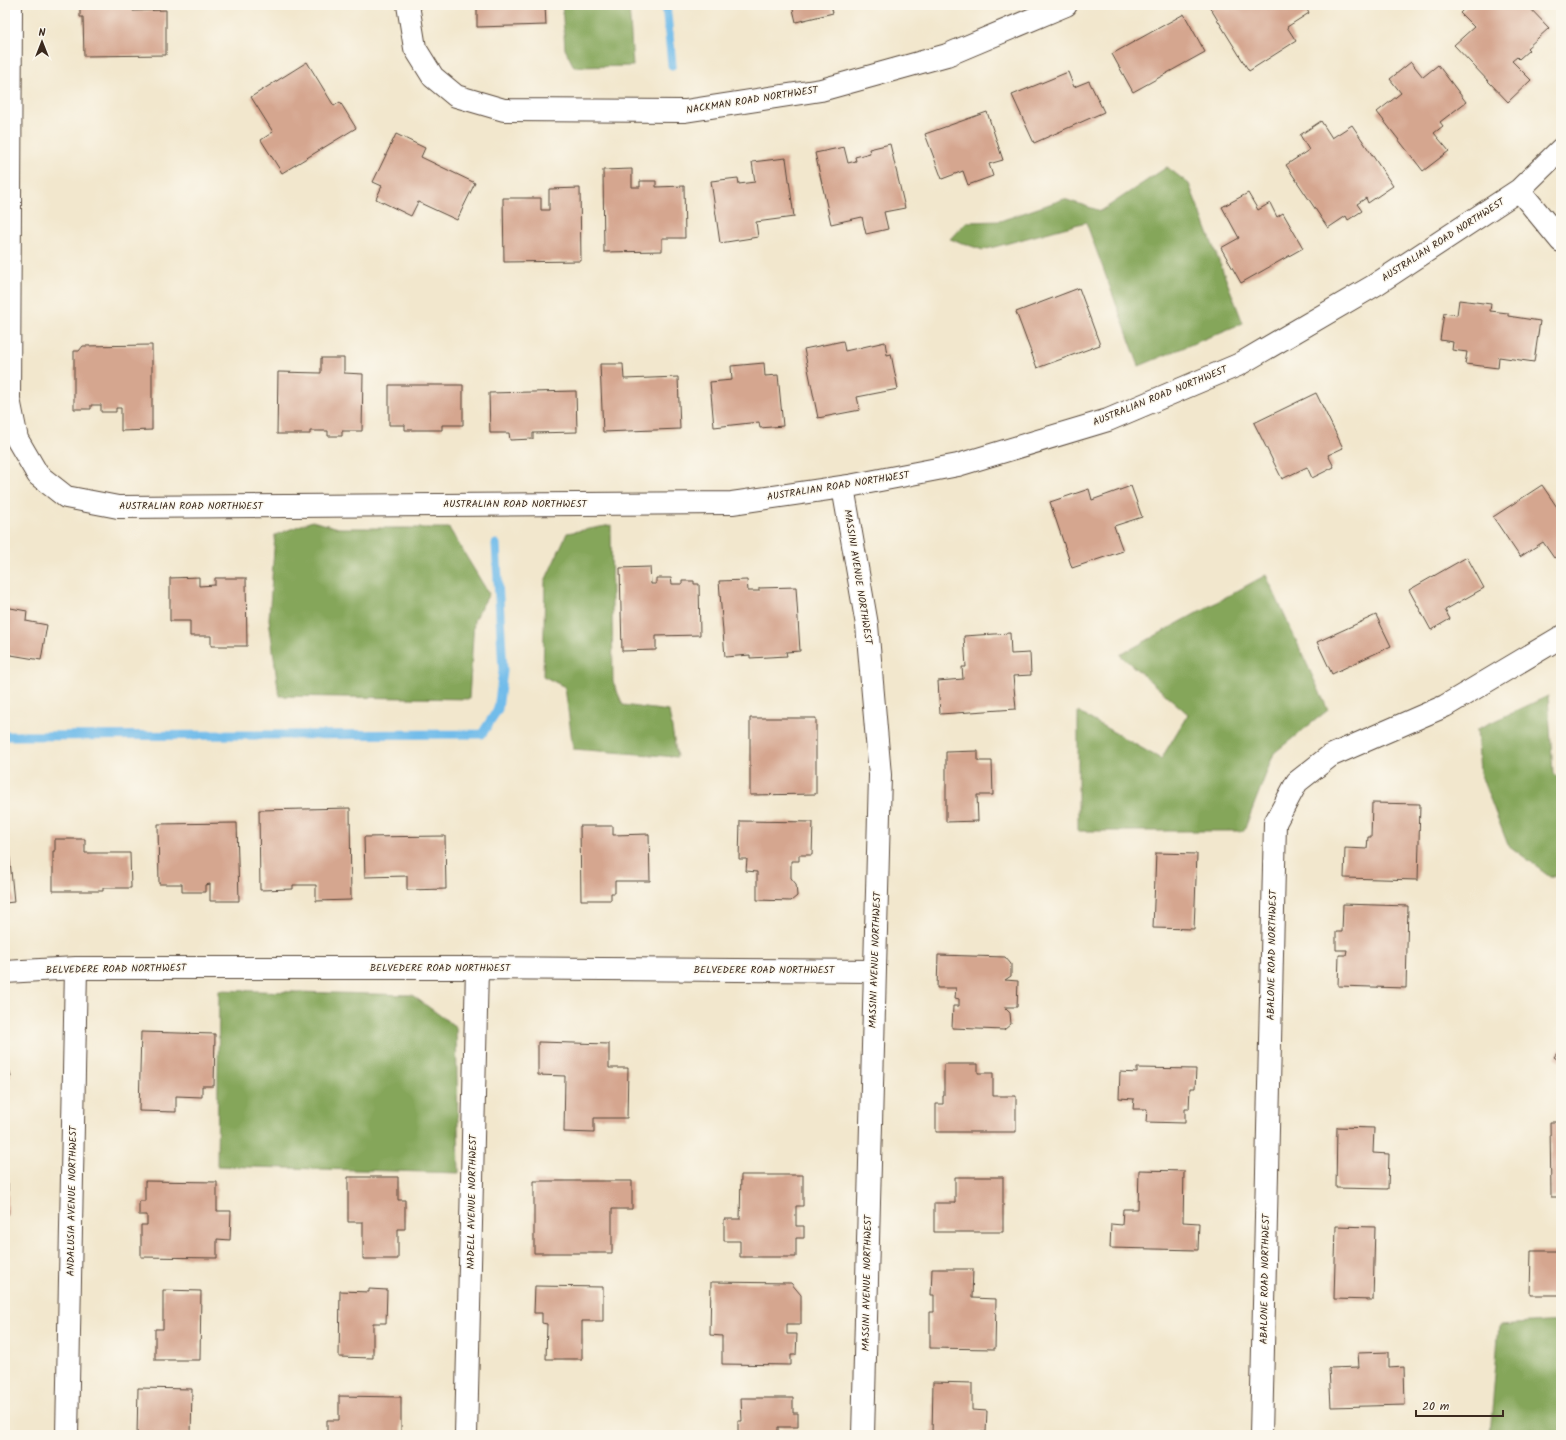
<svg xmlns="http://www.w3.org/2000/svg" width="1566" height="1440" font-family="Kalam,sans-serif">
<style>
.forest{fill:#85a65a;stroke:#60683c}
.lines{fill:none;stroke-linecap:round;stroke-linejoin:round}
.stream{stroke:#71bcea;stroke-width:9}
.building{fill:#d5a68f}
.minor-casing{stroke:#564638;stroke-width:24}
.minor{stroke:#fff;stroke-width:22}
.labels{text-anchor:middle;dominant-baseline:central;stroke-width:3;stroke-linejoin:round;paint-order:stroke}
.street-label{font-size:10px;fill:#3b2a1e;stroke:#fbf7ec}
</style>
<rect width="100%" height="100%" fill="#fbf7ec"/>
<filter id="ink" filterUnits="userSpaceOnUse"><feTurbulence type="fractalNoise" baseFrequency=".025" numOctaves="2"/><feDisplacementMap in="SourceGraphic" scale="8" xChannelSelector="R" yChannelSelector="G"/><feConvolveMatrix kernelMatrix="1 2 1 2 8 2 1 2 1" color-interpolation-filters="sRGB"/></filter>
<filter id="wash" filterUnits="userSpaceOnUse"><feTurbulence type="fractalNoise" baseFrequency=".012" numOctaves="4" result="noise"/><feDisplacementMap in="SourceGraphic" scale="16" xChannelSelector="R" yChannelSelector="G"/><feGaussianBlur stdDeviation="0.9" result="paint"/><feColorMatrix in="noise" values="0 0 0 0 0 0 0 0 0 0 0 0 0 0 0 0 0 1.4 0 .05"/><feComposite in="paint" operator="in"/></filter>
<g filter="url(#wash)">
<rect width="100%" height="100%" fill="#f2e7cd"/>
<path class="forest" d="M562,5H629L633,66L574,67L565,49Z
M1167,167L1189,184L1243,323L1139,366L1086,222L983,250L950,239L966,222L1000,221L1064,199L1101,211Z
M312,521L339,528H449L489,594L474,620L469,699L279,696L269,619L275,535Z
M611,525L613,682L623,705L669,711L677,757L573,749L565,687L543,676L545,581L567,533Z
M1266,575L1328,710L1274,753L1244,831H1078V712L1161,759L1188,714L1120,655Z
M1548,696L1553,773L1561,780V877L1550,876L1508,845L1480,773L1477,729Z
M219,990L412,995L456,1027L459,1173L217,1166Z
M1561,1321V1435H1490L1499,1325Z"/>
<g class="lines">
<path class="stream" d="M666,5L672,65
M5,736L482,734L498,709L503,671L496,544"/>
</g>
<g id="blocks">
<path class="building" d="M80,5H133V11L166,10V55L84,56L83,17H80Z
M477,5H545L546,25L477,27Z
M792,5H831L833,13L796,22Z
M1210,5H1304L1309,13L1287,27L1296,41L1249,71L1209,6Z
M1468,5H1527L1549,28L1527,48L1529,50L1519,59L1517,57L1512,61L1531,80L1508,102L1454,45L1474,27L1460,13Z
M1184,14L1205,52L1133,92L1112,54Z
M307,62L334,106L340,102L356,128L282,173L261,140L273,132L251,97Z
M1411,62L1423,77L1438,65L1466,102L1440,122L1443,126L1434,133L1449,151L1423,171L1377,112L1401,93L1390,79Z
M1068,72L1074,87L1089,81L1104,112L1034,143L1012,95Z
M987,112L1003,160L989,164L993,176L968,185L963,171L942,179L925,134Z
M1321,121L1332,138L1352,125L1393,186L1368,203L1366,198L1357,204L1362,211L1348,220L1346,216L1328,228L1286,165L1309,150L1300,135Z
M396,134L425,148L421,157L475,183L457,220L418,202L411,216L376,199L382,186L373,182Z
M890,144L905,208L884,212L888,229L866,234L862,217L831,224L815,153L844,147L848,163L856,161L855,157L870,153L869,149Z
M786,158L794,217L756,222L758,237L720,243L711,181L738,178L739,184L755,182L752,162Z
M632,169V187H640V181H656V187L684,186L685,238H662V251L604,252L603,170Z
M580,188L581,261L504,262L503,198H541V210H549V189Z
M1248,193L1258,210L1270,203L1277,217L1283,213L1303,248L1241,283L1221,248L1239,238L1222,207Z
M1079,288L1100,345L1037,368L1016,312Z
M1459,300L1491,304L1490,311L1508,313V316L1540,321L1534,362L1499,357L1498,368L1465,364L1467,352L1452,350L1453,342L1440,340L1444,313L1457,315Z
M843,341L845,351L885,342L887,355L891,354L898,389L857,397L860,410L818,418L804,349Z
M152,345V430L121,431V408H116V412H101V405H91V409H74V351H79L83,346Z
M321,358H344V373L363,374L362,431H342V436H328V431H310V434H277L278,372L321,373Z
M764,363L765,376L778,375L783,426L760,428L759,422L714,427L710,382L732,380L731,366Z
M600,364H623L624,379L678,377L680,429L603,432Z
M389,385H463V425H442V430H405V425H389Z
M576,391L577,432L533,433V439L510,440L509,433H490L489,393Z
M1316,393L1343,448L1328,455L1334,467L1312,478L1307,467L1282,479L1254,423Z
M1542,485L1561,513V553L1554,558L1543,542L1520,557L1493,517Z
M1131,486L1142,517L1114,526L1123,551L1072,568L1050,502L1089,489L1092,500Z
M1467,557L1484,588L1445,610L1450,619L1431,630L1409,590Z
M650,567L651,584H656V578H671L672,584H682V581H694V584H699L700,635L656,636V650L622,651L620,568Z
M199,577V586L215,585V578H246L247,646H211V636H190V621H170V578Z
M747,580L748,591H759V588L796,587L800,651L786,652L787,656L750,658V655L725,657L719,581Z
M5,607L27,611L26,621L47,625L41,660L5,654Z
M1376,615L1391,646L1332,674L1317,642Z
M1010,633L1011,654L1030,653L1031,675L1013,676L1016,709L940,714L938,681L963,679L962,667H966L964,636Z
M750,718H816V794L750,795Z
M978,751V761H992L993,795H977L978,821L946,822V752Z
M1372,803L1420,804L1418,880L1344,878L1345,848L1367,849L1368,837H1371Z
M350,808L351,900L316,901V885H293V889L260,890L259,810Z
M740,821L813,822L812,855H799V861H791V878L796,884L797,896L791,901L757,900V872L746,871L747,859H739Z
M237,823L239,901H210V884L205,885V892H182V884H159L158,824Z
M580,826H613V835L649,834L650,881H615V893H611V900H581Z
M5,829H7L14,902L5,903Z
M445,836L446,889L407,890V876L365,877L364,837Z
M55,839H85V853H130L131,888H103V891H53V851H55Z
M1156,853L1197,854L1194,929L1153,928Z
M1343,904L1408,906L1406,988L1338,986L1339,955H1346L1347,950H1336V932H1342Z
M938,955L1005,957L1011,964V976L1005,980L1018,981L1017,1007H1004L1010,1013L1011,1024L1004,1030L952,1028L953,1006H959V999L955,998L956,988H937Z
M141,1032L215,1034L214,1086H202V1097L176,1096V1112L139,1111Z
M538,1042L609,1044V1068H628L627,1118H594V1133L564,1132L565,1076L538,1075Z
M1561,1048V1062L1554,1057Z
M5,1052L11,1077L5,1078Z
M944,1064H978V1073H993V1096H1016V1132H936V1104H943V1096H944Z
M1137,1068L1196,1069L1195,1088H1190L1189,1109H1185V1123L1146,1122L1147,1109H1133L1134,1099L1119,1098L1120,1072L1137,1073Z
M1550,1122H1561V1197H1551Z
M1337,1127L1374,1128L1373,1153L1389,1154L1388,1189L1336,1188Z
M1139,1170L1184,1171L1183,1222L1199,1223L1198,1250L1110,1248L1111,1224L1122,1225L1123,1209H1138Z
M741,1175H803V1206H796V1226H804V1238H796V1257H740V1241H724V1219H740Z
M348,1177H398V1200H405V1229H398V1259H363V1222H348Z
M955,1177H1003V1232H934V1203H955Z
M145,1181L217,1182V1211H231L230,1240L217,1239V1258L141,1257V1225H147V1215H139V1201H145Z
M534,1181H632V1209H612V1253H534Z
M5,1183H8V1215H5Z
M1336,1226L1375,1227L1373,1300L1334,1299Z
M1531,1251H1561V1295H1530Z
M932,1269H973L972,1298L996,1299L995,1349L930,1348V1312H934V1295H931Z
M711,1282L791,1283L801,1295V1324H787V1334H797L796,1355H791V1365L722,1364V1336L710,1335Z
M535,1286L603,1287V1321H582V1359H546L547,1324L542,1323V1313H534Z
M369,1289L387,1290L386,1323H373V1358L339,1357L340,1291L369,1292Z
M163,1290L201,1291L200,1360H155V1329H163Z
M1389,1352V1368L1404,1367L1405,1405L1331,1407L1329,1368L1359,1367L1358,1353Z
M933,1382L972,1383V1410L987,1411L986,1432H971V1435H932Z
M138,1388L192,1389L191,1435H137Z
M339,1396L401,1397V1435H327V1420H339Z
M741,1398H793V1413H798V1427H778V1435H727V1433H741L738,1431V1421H742Z"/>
</g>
</g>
<g filter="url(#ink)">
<use href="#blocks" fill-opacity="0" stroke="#564638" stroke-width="1"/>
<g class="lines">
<defs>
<path id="minor" d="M11,5L9,399L17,439L38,475L66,497L118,507L732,503L849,486L958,465L1108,420L1238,365L1375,285L1519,190L1561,149
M408,5L415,48L433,77L456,96L504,110L685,111L821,90L947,55L1066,5
M1519,190L1561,241
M843,487L867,625L880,775L863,1435
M5,972L76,968H477L874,971
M67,1435L76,968
M466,1435L477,968
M1261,1435L1275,823L1297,782L1330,756L1445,706L1561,637"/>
</defs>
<use href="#minor" class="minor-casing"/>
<use href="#minor" class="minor"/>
</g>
</g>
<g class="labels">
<g class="street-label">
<text transform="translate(752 100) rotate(-9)">NACKMAN ROAD NORTHWEST</text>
<text transform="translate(1443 240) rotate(-33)">AUSTRALIAN ROAD NORTHWEST</text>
<text transform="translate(1160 396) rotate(-22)">AUSTRALIAN ROAD NORTHWEST</text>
<text transform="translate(838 486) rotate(-9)">AUSTRALIAN ROAD NORTHWEST</text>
<text x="515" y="504">AUSTRALIAN ROAD NORTHWEST</text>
<text x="191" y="506">AUSTRALIAN ROAD NORTHWEST</text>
<text transform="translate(858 577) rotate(81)">MASSINI AVENUE NORTHWEST</text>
<text transform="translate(1272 955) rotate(-89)">ABALONE ROAD NORTHWEST</text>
<text transform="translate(875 960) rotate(-88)">MASSINI AVENUE NORTHWEST</text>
<text x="440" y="968">BELVEDERE ROAD NORTHWEST</text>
<text transform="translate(116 969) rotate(-1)">BELVEDERE ROAD NORTHWEST</text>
<text x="764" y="970">BELVEDERE ROAD NORTHWEST</text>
<text transform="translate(72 1201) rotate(-89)">ANDALUSIA AVENUE NORTHWEST</text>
<text transform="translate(472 1202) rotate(-89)">NADELL AVENUE NORTHWEST</text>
<text transform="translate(1265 1279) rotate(-89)">ABALONE ROAD NORTHWEST</text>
<text transform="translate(867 1283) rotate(-89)">MASSINI AVENUE NORTHWEST</text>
</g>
</g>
<rect width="1566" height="1440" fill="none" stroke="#fbf7ec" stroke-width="20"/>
<g transform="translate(42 42)" stroke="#fbf7ec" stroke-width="3" paint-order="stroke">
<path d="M0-3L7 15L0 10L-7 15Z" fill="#3b2a1e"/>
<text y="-6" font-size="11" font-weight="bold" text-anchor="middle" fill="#3b2a1e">N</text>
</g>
<path d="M1416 1410v6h87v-6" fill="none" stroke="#3b2a1e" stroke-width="2"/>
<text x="1422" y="1410" font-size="12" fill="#3b2a1e" stroke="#fbf7ec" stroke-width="3" paint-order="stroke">20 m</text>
</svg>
